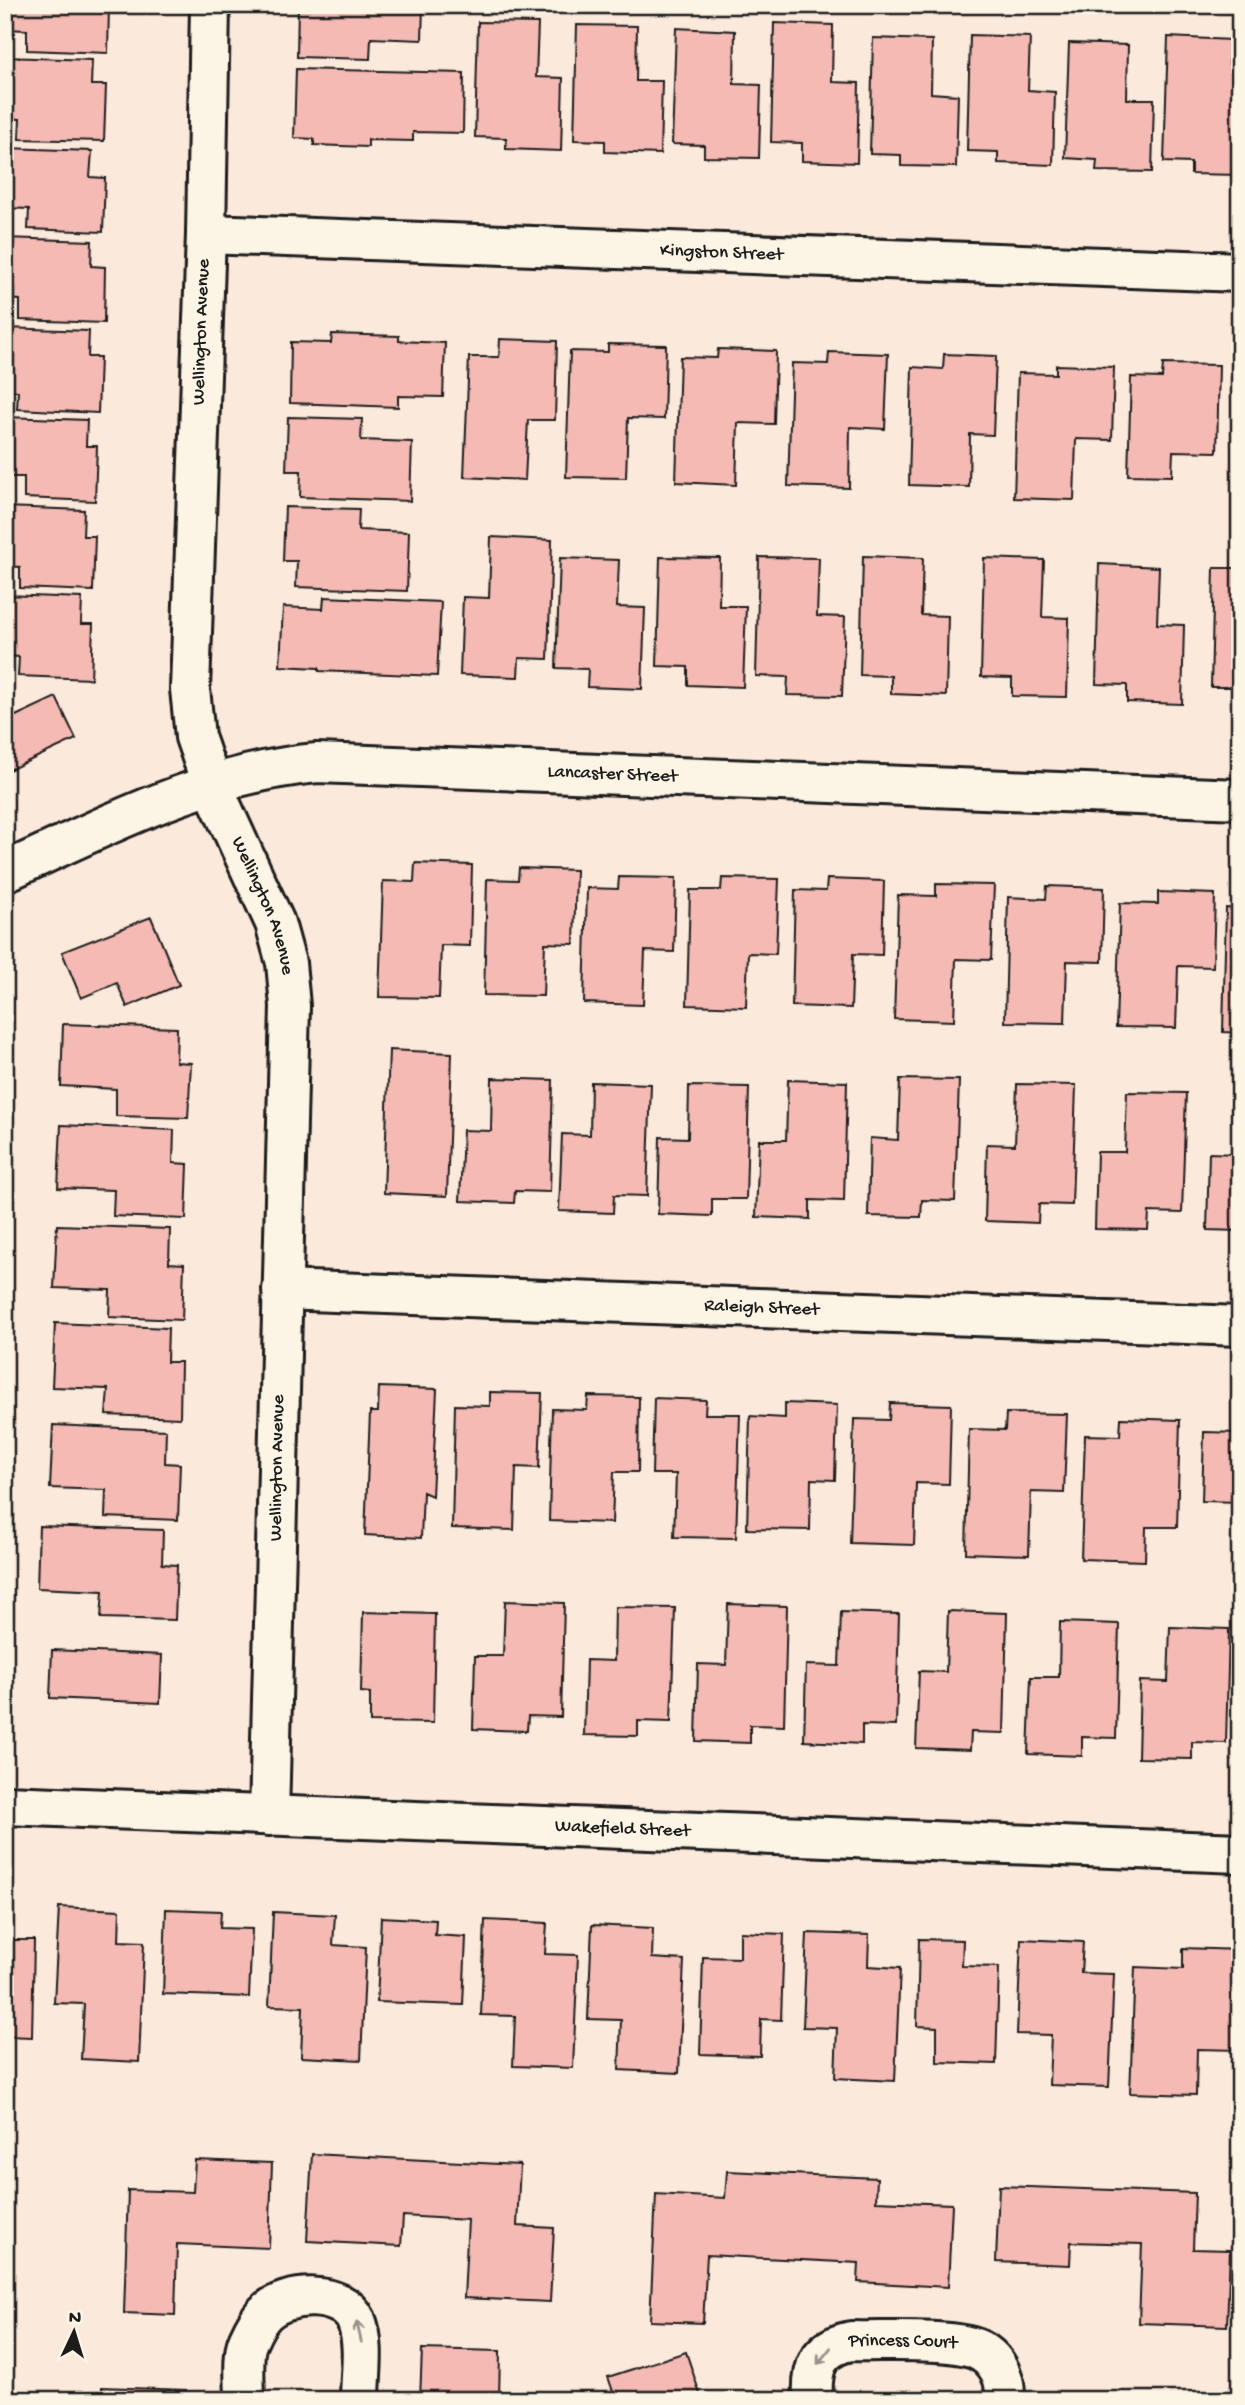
<svg xmlns="http://www.w3.org/2000/svg" width="1245" height="2405" font-family="'Gochi Hand',sans-serif">
<style>
.building{fill:#f5bab3;stroke:#1c1c1c;stroke-width:2}
.lines{fill:none;stroke-linecap:round;stroke-linejoin:round}
.street-casing{stroke:#1c1c1c;stroke-width:44}
.street{stroke:#fcf5e5;stroke-width:38}
.oneway{stroke:#97938b}
.labels{text-anchor:middle;dominant-baseline:central;stroke-width:5;stroke-linejoin:round;paint-order:stroke}
.street-label{font-size:19px;fill:#1c1c1c;stroke:#fcf5e5}
</style>
<rect width="100%" height="100%" fill="#fbe9db"/>
<filter id="ink" filterUnits="userSpaceOnUse"><feTurbulence type="fractalNoise" baseFrequency=".0143" numOctaves="2"/><feDisplacementMap in="SourceGraphic" scale="14" xChannelSelector="R" yChannelSelector="G"/><feConvolveMatrix kernelMatrix="1 2 1 2 8 2 1 2 1" color-interpolation-filters="sRGB"/></filter>
<g filter="url(#ink)">
<path class="building" d="M5,5H109L108,53L27,50V30L5,29Z
M298,5H423L422,40L371,38L370,59L297,57Z
M478,22L538,23L536,77L563,78L561,151L506,149V138L475,137Z
M774,23L833,25L832,82L859,83L857,163L802,161V143L771,142Z
M577,25L637,26L636,81H662L660,154L605,152V141L574,140Z
M676,28L735,31L734,84L761,85L759,158L704,157V145L672,144Z
M970,35L1030,37L1028,90L1055,92L1053,165L998,163V152L967,151Z
M1168,37L1231,40L1229,64L1240,65V175L1191,174V163L1164,162Z
M873,38L932,40L931,93L958,95L956,167L901,166V155L870,154Z
M1069,43L1128,45L1127,99H1154L1152,172L1096,171L1097,160L1065,158Z
M5,57L92,60L91,85H106L104,141L19,139L20,119L5,118Z
M296,69L464,73L463,133L413,132V141L368,140V147L314,145V139L294,138Z
M5,148L92,151L90,177L105,178L103,232L28,229L29,209L5,208Z
M5,238L92,241L91,266L105,267L104,323L20,320V300L5,299Z
M5,328L89,331L88,357H100L98,413L17,409L18,391L5,390Z
M332,334L399,336V341L445,343L443,397L398,396V407L290,403L291,342L331,343Z
M500,339L557,341L555,420H528L525,480L464,477L469,357H499Z
M608,344L666,345L664,419L628,418L626,478L566,477L570,351L608,352Z
M718,349L776,351L774,424L738,423L736,485L676,482L680,357L717,358Z
M829,352L888,354L885,429L850,427L849,488L788,486L792,363L828,364Z
M944,354L996,356L993,435L970,434L969,487L909,485L912,367L943,369Z
M1163,364L1219,365L1217,452L1173,451L1172,476L1128,475L1131,377L1162,378Z
M1056,365L1114,367L1112,440L1076,439L1074,500L1014,498L1018,373L1056,374Z
M5,417L87,420L86,446H97L95,501L24,498V477H5Z
M288,417L362,419L361,440L412,442L410,501L300,497L301,471H286Z
M5,507L84,510L83,536H95L93,591L20,588V567L5,566Z
M285,507L359,509L358,530L409,532L407,591L296,587L297,561H283Z
M491,537L552,540L548,659L519,658L518,677L460,675L463,597L489,598Z
M863,556L923,558L921,615L948,616L946,696L891,694V676L860,675Z
M660,557L720,558L719,606H746L743,687L688,685V667L657,666Z
M759,557L819,558L817,616L845,617L842,696L787,695L788,677L756,676Z
M560,558L619,560L617,607L645,608L642,689L587,687L588,669L556,668Z
M984,558L1044,560L1042,617L1069,618L1067,697L1012,696V678L981,677Z
M1099,564L1159,567L1157,624L1184,625L1182,704L1127,702V685L1096,684Z
M1214,568H1240V687H1211Z
M5,595L82,598L81,624H93L91,679L18,676L19,657L5,656Z
M324,597L441,602L437,676L319,671V668L280,666L283,607L323,609Z
M56,697L76,739L5,772V721Z
M415,863L472,865L470,946L441,945L439,998L379,997L383,881L414,882Z
M519,868L576,870L574,944L545,943L543,996L484,995L487,879L518,880Z
M619,877L676,878L674,952L645,951L643,1005L584,1003L587,888L618,889Z
M722,878L779,879L776,954L748,953L746,1007L687,1005L690,890H721Z
M827,879L884,881L882,955L853,954L851,1008L792,1006L795,890L826,891Z
M936,884L994,885L991,960L956,959L954,1021L894,1019L898,895L936,896Z
M1047,886L1104,888L1102,962L1067,961L1065,1023L1005,1022L1008,897L1046,899Z
M1158,892L1215,894L1213,967L1178,966L1176,1028L1116,1027L1120,903L1158,904Z
M1226,908L1240,909V1033L1223,1032Z
M151,917L179,985L127,1007L117,983L81,998L62,952Z
M63,1024L177,1028L176,1062L191,1063L188,1118L116,1116V1089L61,1086Z
M389,1050L452,1053L447,1196L384,1193Z
M492,1078L553,1080L550,1192L515,1191L514,1203L460,1201L463,1130L491,1131Z
M900,1079L959,1080L955,1201L922,1200L921,1217L868,1216L870,1138L898,1140Z
M788,1080L847,1082L844,1201L810,1200V1219L756,1217L759,1140H786Z
M591,1082L651,1084L647,1196L614,1195L613,1213L559,1211L562,1134L590,1135Z
M1017,1084L1076,1085L1072,1205L1039,1204L1038,1223L985,1221L987,1144L1015,1145Z
M689,1086L749,1087L746,1199H712V1216L658,1214L660,1137L688,1138Z
M1127,1092L1186,1093L1182,1213L1149,1212L1148,1230L1095,1229L1097,1152H1125Z
M1239,1093L1240,1231L1207,1230L1209,1153L1237,1154Z
M61,1125L174,1130L173,1163L188,1164L186,1219L113,1216L114,1190L58,1188Z
M57,1225L170,1229L169,1263L184,1264L182,1320L109,1317L110,1290L54,1288Z
M55,1323L168,1328L167,1362H181L180,1418L106,1415L108,1389L52,1387Z
M379,1387L437,1389L432,1496L423,1492L421,1538L365,1535L370,1412H378Z
M490,1392L542,1393L539,1468L516,1467L514,1530L452,1528L455,1405L490,1406Z
M588,1396L639,1397L638,1472H614L612,1523L549,1521L552,1409L587,1410Z
M654,1398L706,1400L705,1414H740L736,1538L674,1537L676,1474H652Z
M785,1403L837,1405L835,1480L811,1479L810,1530L747,1529L750,1416L785,1418Z
M890,1403L951,1405L949,1484L916,1483L914,1545L850,1543L854,1419L889,1420Z
M1006,1413L1067,1414L1064,1493L1031,1492L1029,1555L966,1553L969,1429L1005,1430Z
M1121,1418L1180,1420L1177,1527H1146L1145,1561L1081,1559L1085,1435L1120,1436Z
M53,1425L166,1430L165,1463L180,1464L178,1520L105,1517L106,1490L50,1488Z
M1204,1432L1240,1433V1502L1202,1501Z
M39,1526L163,1530L162,1564L177,1565L175,1620L101,1618L103,1591L37,1588Z
M505,1601L564,1603L561,1717L528,1716L527,1731L473,1729L475,1656H503Z
M728,1604L787,1606L784,1726L750,1725V1743L696,1741L698,1664L726,1665Z
M615,1607L675,1608L671,1722L638,1721V1736L584,1735L586,1660L614,1661Z
M948,1611L1007,1613L1004,1733L971,1732L970,1750L916,1748L919,1671L946,1672Z
M363,1612L435,1614L433,1723L370,1722V1693L361,1692Z
M841,1612L899,1614L896,1726L862,1725V1744L804,1741L806,1665L839,1666Z
M1060,1622L1119,1624L1116,1738L1082,1737V1756L1028,1754L1031,1677H1059Z
M1170,1627L1229,1629L1226,1743L1192,1742V1759L1138,1758L1140,1681L1168,1682Z
M52,1650L162,1655L160,1703L50,1698Z
M59,1907L120,1910L119,1941L144,1942L139,2062L81,2059L84,2004L54,2003Z
M166,1909L221,1911L220,1928L252,1929L249,1997L163,1994Z
M273,1912L335,1915L333,1945L366,1947L361,2060L301,2057L303,2007L269,2006Z
M381,1917L436,1920L435,1935L466,1937L463,2005L377,2002Z
M485,1920L547,1923L545,1954L578,1955L573,2068L513,2066L515,2016L481,2015Z
M592,1925L653,1928L652,1958L684,1960L679,2073L619,2070L621,2020L588,2019Z
M740,1932L784,1934L781,2020L761,2019L760,2056L700,2054L703,1957L740,1958Z
M807,1933L869,1935L868,1966L900,1968L895,2081L835,2078L837,2028L803,2027Z
M919,1939L963,1940L962,1966L999,1967L996,2064L937,2062V2027L917,2026Z
M1021,1939L1083,1942L1081,1973L1114,1974L1109,2087L1049,2085L1051,2035L1017,2034Z
M5,1940H34L32,2037L5,2036Z
M1183,1948L1240,1950V2050L1197,2049L1196,2095L1130,2093L1135,1967L1183,1969Z
M312,2154L520,2165L517,2226L554,2228L550,2302L464,2298L468,2220L403,2216L401,2246L307,2241Z
M195,2160L272,2163L269,2248L177,2244L175,2315L124,2313L128,2190L193,2192Z
M727,2171L877,2178L876,2201L952,2204L948,2287L858,2282L859,2263L707,2255L703,2323L650,2321L656,2194L725,2198Z
M999,2186L1195,2193L1193,2249L1230,2250L1227,2326L1139,2323L1142,2244L1071,2242L1070,2265L996,2262Z
M422,2349L500,2351L499,2400H420Z
M686,2352L702,2400H616L608,2377Z
M102,2387L186,2390V2400H102Z"/>
<g class="lines">
<defs>
<g id="street">
<path id="s1" d="M210,5L206,234L190,689L195,737L211,783L275,923L286,963L290,1006L269,1816"/>
<path id="s2" d="M206,234L1240,272"/>
<path id="s3" d="M5,872C106,826 205,773 317,763L1240,799"/>
<path id="s4" d="M282,1290L1240,1326"/>
<path id="s5" d="M5,1805L1240,1853"/>
<path d="M245,2400C245,2385 242,2353 248,2341C252,2332 258,2320 265,2313C286,2292 342,2290 356,2320C366,2344 360,2374 360,2400"/>
<path id="s6" d="M813,2400C811,2368 817,2348 851,2341C883,2342 946,2338 975,2348C995,2356 1008,2378 1004,2400"/>
</g>
</defs>
<use href="#street" class="street-casing"/>
<use href="#street" class="street"/>
</g>
<defs><path id="oneway-shaft" d="M-6 0H5M1.5-3L5.5 0L1.5 3" fill="none" stroke-width="1.6" stroke-linecap="round" stroke-linejoin="round" transform="scale(1.75)"/></defs>
<g class="oneway">
<use href="#oneway-shaft" transform="translate(359 2332) rotate(-103)"/>
<use href="#oneway-shaft" transform="translate(824 2356) rotate(129)"/>
</g>
</g>
<g class="labels">
<g class="street-label">
<text stroke="none"><textPath href="#s2" startOffset="516">Kingston Street</textPath></text>
<text transform="translate(202 332) rotate(-88)">Wellington Avenue</text>
<text stroke="none"><textPath href="#s3" startOffset="628">Lancaster Street</textPath></text>
<text stroke="none"><textPath href="#s1" startOffset="915">Wellington Avenue</textPath></text>
<text stroke="none"><textPath href="#s4" startOffset="480">Raleigh Street</textPath></text>
<text transform="translate(278 1468) rotate(-89)">Wellington Avenue</text>
<text stroke="none"><textPath href="#s5" startOffset="618">Wakefield Street</textPath></text>
<text stroke="none"><textPath href="#s6" startOffset="131">Princess Court</textPath></text>
</g>
</g>
<rect width="1245" height="2405" fill="none" stroke="#fcf5e5" stroke-width="28"/>
<rect x="14" y="14" width="1217" height="2377" fill="none" stroke="#1c1c1c" stroke-width="2.5" filter="url(#ink)"/>
<g transform="translate(74 2332) rotate(4)" stroke="#fcf5e5" stroke-width="5" paint-order="stroke">
<path d="M0-5L12 26L0 18L-12 26Z" fill="#1c1c1c"/>
<text y="-10" font-size="19" font-weight="bold" text-anchor="middle" fill="#1c1c1c">N</text>
</g>
</svg>
